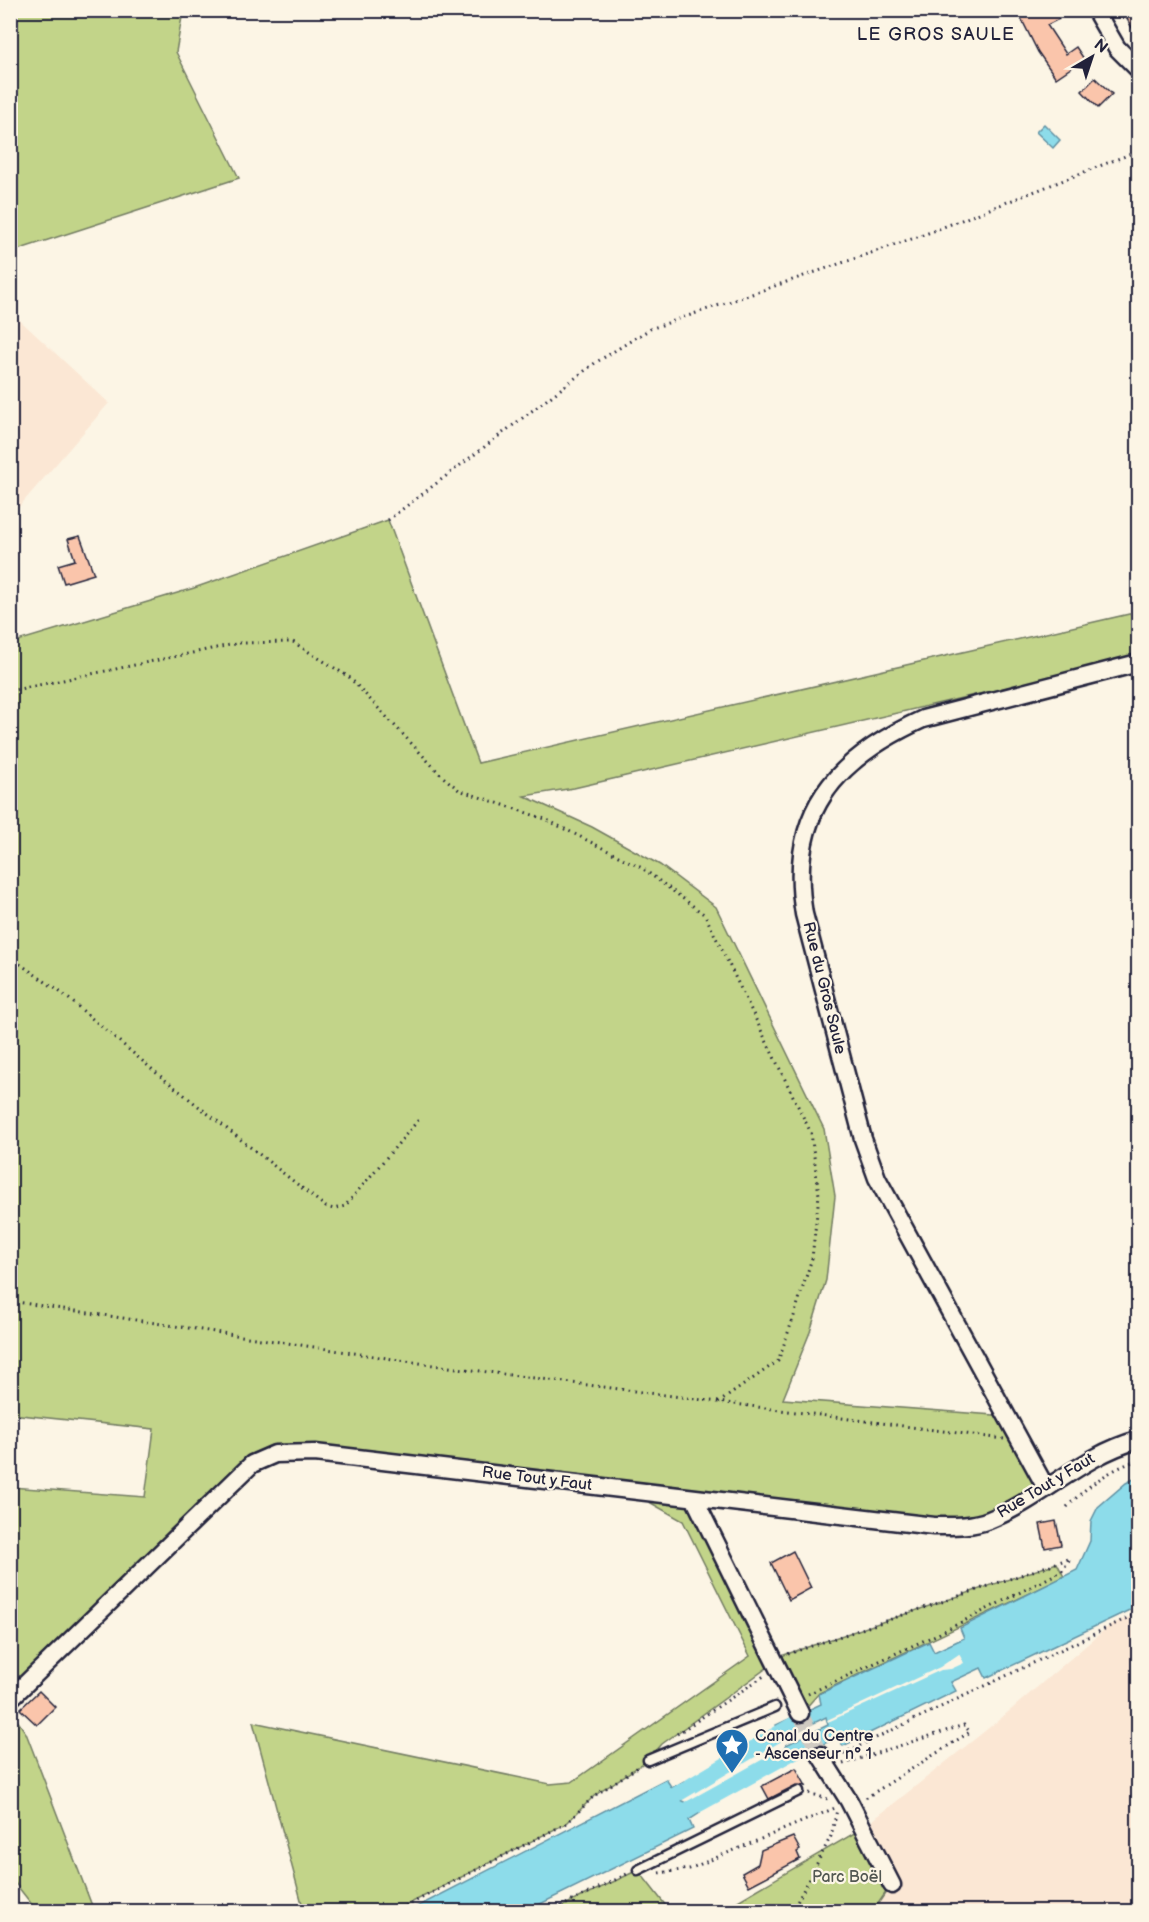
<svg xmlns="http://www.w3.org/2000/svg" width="1149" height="1922" font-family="'Balsamiq Sans',sans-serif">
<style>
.built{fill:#fbe7d4}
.green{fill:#c2d489;stroke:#727b62;stroke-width:1.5}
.water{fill:#8ddcea;stroke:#6292a4;stroke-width:1.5}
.pier{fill:#fcf5e5}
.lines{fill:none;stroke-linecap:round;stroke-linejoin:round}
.stream{stroke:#6292a4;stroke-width:4.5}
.canal{stroke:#8ddcea;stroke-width:16}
.building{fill:#fac5ab;stroke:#22223b;stroke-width:1.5}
.minor-tunnel{stroke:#d0cbc3;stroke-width:16;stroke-dasharray:16 8;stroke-linecap:butt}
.service-casing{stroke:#22223b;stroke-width:13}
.minor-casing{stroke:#22223b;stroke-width:21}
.path{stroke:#22223b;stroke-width:3;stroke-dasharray:1.5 4.5;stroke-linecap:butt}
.service{stroke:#fcf5e5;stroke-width:8}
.minor{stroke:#fcf5e5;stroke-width:16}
.labels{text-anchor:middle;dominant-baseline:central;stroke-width:4.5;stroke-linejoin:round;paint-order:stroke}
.street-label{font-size:16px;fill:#22223b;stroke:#fcf5e5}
.poi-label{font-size:16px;fill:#22223b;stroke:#fcf5e5;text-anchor:start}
.park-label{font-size:16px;fill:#525752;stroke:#fcf5e5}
.neighbourhood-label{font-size:18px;letter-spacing:1.5px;fill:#22223b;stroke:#fcf5e5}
</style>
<rect width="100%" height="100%" fill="#fcf5e5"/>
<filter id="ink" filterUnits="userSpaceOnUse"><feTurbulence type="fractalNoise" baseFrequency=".0167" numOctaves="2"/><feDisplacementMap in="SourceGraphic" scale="12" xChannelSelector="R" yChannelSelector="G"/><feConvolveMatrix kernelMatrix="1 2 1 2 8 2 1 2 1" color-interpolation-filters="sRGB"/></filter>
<g filter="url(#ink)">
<path class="built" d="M11,312L109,403L11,516Z
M1138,1613V1911H873L891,1885L863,1828L1000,1719L1110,1625Z"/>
<path class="green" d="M10,11H183L176,52L239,178L11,252Z
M388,520L478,763L1138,612V657L574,788L524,796L592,827L660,865L716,907L824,1129L835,1196L826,1280L810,1332L783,1399L1007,1416L1046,1488L964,1526L695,1498L776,1662L784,1655L1057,1563L1064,1577L819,1693L804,1710L775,1662L662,1744L648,1760L594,1796L567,1823L395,1911H304L253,1722L550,1784L572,1782L750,1656L683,1521L628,1490L315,1453L265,1457L11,1699V1487L145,1497L154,1429L11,1414V643L194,588Z
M10,1710L26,1733L94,1911H37L11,1878Z
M863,1828L891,1885L873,1911L719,1912Z
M638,1870L670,1911L550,1912Z"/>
<path class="water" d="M1044,124L1060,140L1053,148L1036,132Z
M1138,1477V1606L986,1678L981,1668L951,1682L956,1691L843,1746L839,1739L836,1738L793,1758L786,1745L828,1725L826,1717L783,1738L776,1725L821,1704L819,1694L929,1642L934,1652L964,1638L960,1628L1077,1570L1090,1541L1091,1521L1098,1507L1126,1483Z
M666,1779L672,1788L684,1781L689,1790L682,1795L681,1800L687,1803L693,1800L700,1813L689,1820L693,1829L526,1911H409Z"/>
<path class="pier" d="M959,1654L964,1663L951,1669L941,1670L828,1722L827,1720L940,1667Z"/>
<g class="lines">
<path class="stream" d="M10,1531L12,1490"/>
<path class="canal" d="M669,1799L798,1722
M677,1816L809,1743"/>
</g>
<path class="building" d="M1017,10H1054L1059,19L1047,25L1066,54L1076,47L1084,59L1056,78L1038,52Z
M1122,10H1138V38L1127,19Z
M1095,78L1112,94L1098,108L1082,91Z
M80,536L94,574L64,583L58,565L75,560L68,539Z
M1056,1521L1061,1545L1045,1548L1040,1524Z
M793,1551L811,1588L789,1600L771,1563Z
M39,1691L55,1707L37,1725L20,1709Z
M796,1768L806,1786L796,1785L769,1799L762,1786Z
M793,1837L800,1850L797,1852L800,1859L749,1886L742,1873L758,1864L761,1850Z"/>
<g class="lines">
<path class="minor-tunnel" d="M800,1713L820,1755"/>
<defs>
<path id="service" d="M648,1760L775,1707
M638,1870L799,1791"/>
<path id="minor" d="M1095,10L1117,48L1138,69
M1046,1488L877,1178L863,1139L804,914C787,813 835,759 923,719L1138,663
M694,1498L800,1713
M10,1699L252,1464L275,1454L315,1453L934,1526C952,1526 971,1527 989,1520C1042,1499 1082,1455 1138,1440
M820,1755L849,1801L892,1885"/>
</defs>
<use href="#service" class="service-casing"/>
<use href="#minor" class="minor-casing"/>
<path class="path" d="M388,520L595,363L650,329L923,235L1138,151
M10,691L240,643L293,642L349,677L442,776L459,790L545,819L642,868L705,915L811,1133L819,1195L812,1258L794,1316L778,1361L718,1403
M10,957L63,994L159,1075L326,1207L334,1209L345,1206L421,1117
M10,1301L426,1364L1004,1439
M1067,1507C1088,1485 1109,1470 1138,1460
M788,1654L1071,1558
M808,1694L940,1633L1062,1571L1070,1559
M677,1734L764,1676
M838,1756L1138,1613
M843,1764L964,1725L970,1732L864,1799
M809,1793L831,1800
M659,1873L689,1869L835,1808
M395,1912L567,1823L594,1796L641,1765
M550,1912L627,1874
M792,1912L831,1836L837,1810"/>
<use href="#service" class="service"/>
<use href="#minor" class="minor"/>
</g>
</g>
<defs>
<symbol id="sight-pin" viewBox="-11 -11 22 30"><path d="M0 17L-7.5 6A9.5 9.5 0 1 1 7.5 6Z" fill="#1f6fb2" stroke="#fcf5e5"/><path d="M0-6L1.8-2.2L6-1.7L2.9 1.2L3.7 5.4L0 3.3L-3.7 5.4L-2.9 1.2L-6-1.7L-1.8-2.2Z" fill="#fff"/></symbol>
</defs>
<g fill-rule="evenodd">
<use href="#sight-pin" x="713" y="1726" width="38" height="52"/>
</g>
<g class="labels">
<g class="street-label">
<text transform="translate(824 988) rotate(76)">Rue du Gros Saule</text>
<text transform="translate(537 1479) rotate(7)">Rue Tout y Faut</text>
<text transform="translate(1046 1486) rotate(-31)">Rue Tout y Faut</text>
</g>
<g class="poi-label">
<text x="755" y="1736">Canal du Centre<tspan x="755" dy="18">- Ascenseur n° 1</tspan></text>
</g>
<g class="park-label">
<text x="847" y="1877">Parc Boël</text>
</g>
<g class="neighbourhood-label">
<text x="936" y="34">LE GROS SAULE</text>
</g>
</g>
<rect width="1149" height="1922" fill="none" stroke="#fcf5e5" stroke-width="36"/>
<rect x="18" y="18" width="1113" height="1886" fill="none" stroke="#22223b" stroke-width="2" filter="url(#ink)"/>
<g transform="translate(1092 57) rotate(39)" stroke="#fcf5e5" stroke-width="4.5" paint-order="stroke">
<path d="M0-4.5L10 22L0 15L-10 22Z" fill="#22223b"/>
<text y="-9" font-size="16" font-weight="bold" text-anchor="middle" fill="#22223b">N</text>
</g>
</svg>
